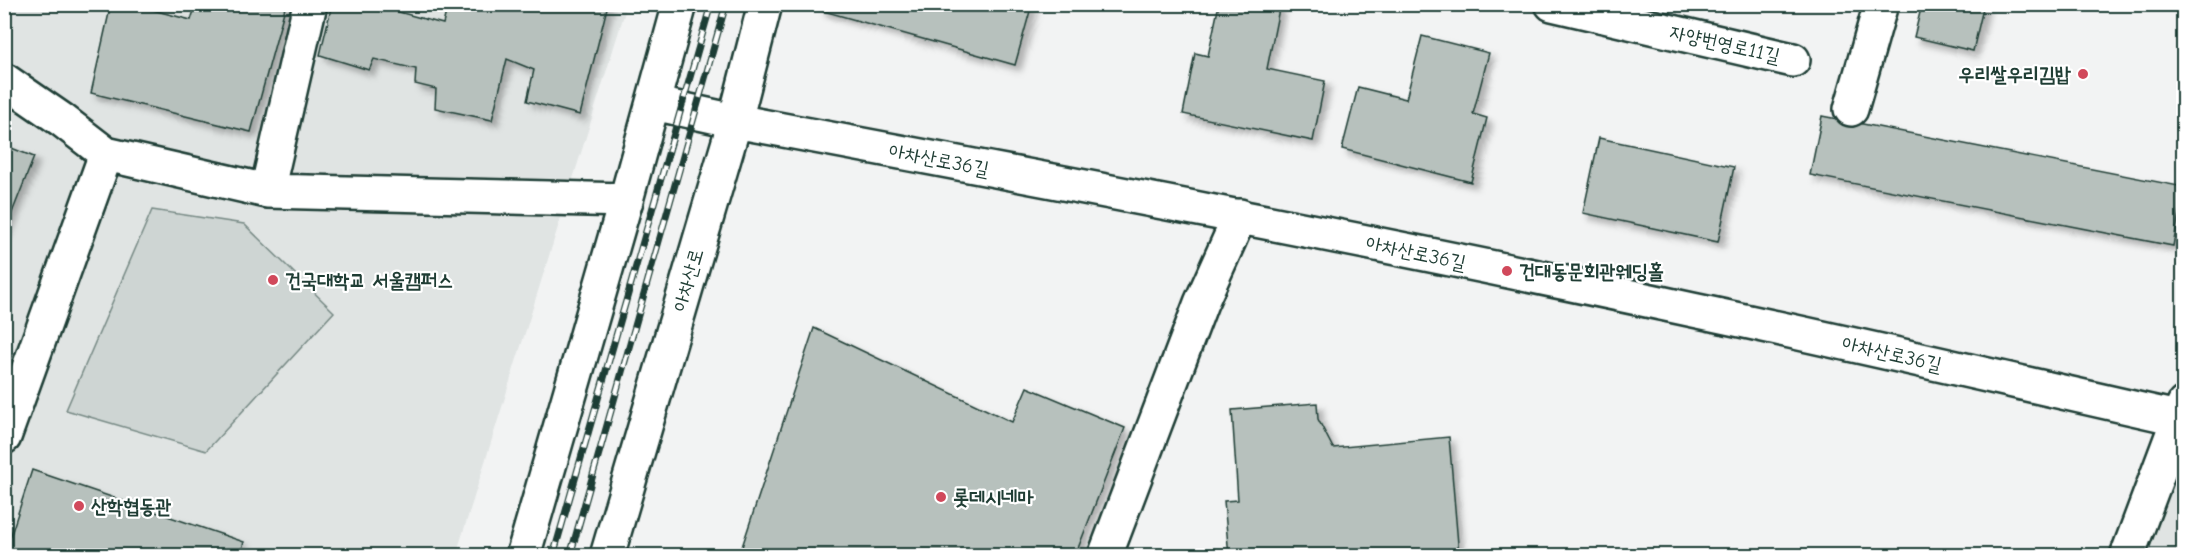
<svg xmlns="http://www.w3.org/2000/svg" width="2188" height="560" font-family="'Comic Neue','Poor Story',sans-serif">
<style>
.built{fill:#e0e4e3}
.green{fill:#ced5d3;stroke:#768984;stroke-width:1.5}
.building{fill:#b7c1bd;stroke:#1f3d34;stroke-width:1.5;filter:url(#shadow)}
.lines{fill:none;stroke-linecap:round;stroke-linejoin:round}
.street-casing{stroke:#1f3d34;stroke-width:38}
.secondary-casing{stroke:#1f3d34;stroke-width:38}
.street{stroke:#fff;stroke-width:33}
.secondary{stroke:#fff;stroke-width:33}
.rail-casing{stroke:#1f3d34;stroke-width:7}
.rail{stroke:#fff;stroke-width:4.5;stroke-dasharray:14;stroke-linecap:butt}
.poi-dot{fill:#d1495b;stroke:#fff;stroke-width:2}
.labels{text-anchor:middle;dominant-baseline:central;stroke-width:4.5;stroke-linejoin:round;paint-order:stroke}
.street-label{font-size:20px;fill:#1f3d34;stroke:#fff}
.poi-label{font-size:20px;font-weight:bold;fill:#1f3d34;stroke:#fff;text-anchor:start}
</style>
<defs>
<filter id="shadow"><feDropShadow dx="5.5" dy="5.5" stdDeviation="3" flood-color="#0004"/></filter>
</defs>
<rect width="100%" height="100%" fill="#f2f3f3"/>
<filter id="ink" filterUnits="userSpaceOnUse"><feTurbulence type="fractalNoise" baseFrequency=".0167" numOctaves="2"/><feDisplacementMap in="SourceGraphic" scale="12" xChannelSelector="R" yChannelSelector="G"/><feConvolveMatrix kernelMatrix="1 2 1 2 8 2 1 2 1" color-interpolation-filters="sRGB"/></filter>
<g filter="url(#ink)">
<path class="built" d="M4,5H627L456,555H5Z
M2183,404V555L2127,556Z"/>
<path class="green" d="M152,210L244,224L334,312L206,451L66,410Z"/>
<path class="building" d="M111,4H130L191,20L196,4H286L251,132L91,93Z
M332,4H385L384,8L443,24L448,4H608L580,115L527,101L534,70L507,59L492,120L435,108L436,89L415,84L416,69L374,59L369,70L320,55Z
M821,4H1032L1015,65L820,10Z
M1219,4H1280L1267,69L1325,81L1313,141L1183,114L1195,53L1208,56Z
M1922,4H1984L1973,51L1914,37Z
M1422,36L1489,53L1473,114L1487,118L1471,182L1342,149L1358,87L1406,99Z
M1822,116L2184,187L2173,246L1810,175Z
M1599,138L1734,167L1718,242L1583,213Z
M4,145L34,157L4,233Z
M814,328L1012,422L1027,387L1125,428L1075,556H739Z
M1317,403L1318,419L1333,448L1449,437L1459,556H1229L1224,501L1238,500L1232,410Z
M32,470L244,542L240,556H4Z"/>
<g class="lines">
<defs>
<path id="street" d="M1552,4L1793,60
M4,80L62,120L106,154L267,191L310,4
M1851,109L1881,4
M267,191L626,200
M4,437L106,154
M1105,556L1201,303L1240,216
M2127,556L2184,404"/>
<path id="secondary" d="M653,103L735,121C1055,181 1375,241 1693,310C1855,344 2016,382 2177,418
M523,556L626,200L680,4
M607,556L735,121L765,4"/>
</defs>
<use href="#street" class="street-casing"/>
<use href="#secondary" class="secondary-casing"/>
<use href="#street" class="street"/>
<use href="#secondary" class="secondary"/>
<defs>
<path id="rail" d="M553,556L711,4
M570,556L726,4"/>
</defs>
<use href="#rail" class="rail-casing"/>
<use href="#rail" class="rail"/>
</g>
</g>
<g class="poi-dot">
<circle cx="2083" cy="74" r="6"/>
<circle cx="1507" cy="271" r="6"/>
<circle cx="273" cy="280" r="6"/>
<circle cx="941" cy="497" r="6"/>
<circle cx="79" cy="506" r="6"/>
</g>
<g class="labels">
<g class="street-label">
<text transform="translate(1725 44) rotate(13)">자양번영로11길</text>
<text transform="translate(939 160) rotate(11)">아차산로36길</text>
<text transform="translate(1416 253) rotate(12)">아차산로36길</text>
<text transform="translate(688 280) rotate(-74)">아차산로</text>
<text transform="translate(1892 354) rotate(13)">아차산로36길</text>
</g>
<g class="poi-label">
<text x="2071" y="74" text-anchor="end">우리쌀우리김밥</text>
<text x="1519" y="271">건대동문회관웨딩홀</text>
<text x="285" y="280">건국대학교 서울캠퍼스</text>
<text x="953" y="497">롯데시네마</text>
<text x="91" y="506">산학협동관</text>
</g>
</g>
<rect width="2188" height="560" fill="none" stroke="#fff" stroke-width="24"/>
<rect x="12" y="12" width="2164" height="536" fill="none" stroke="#1f3d34" stroke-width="2" filter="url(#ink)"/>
</svg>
